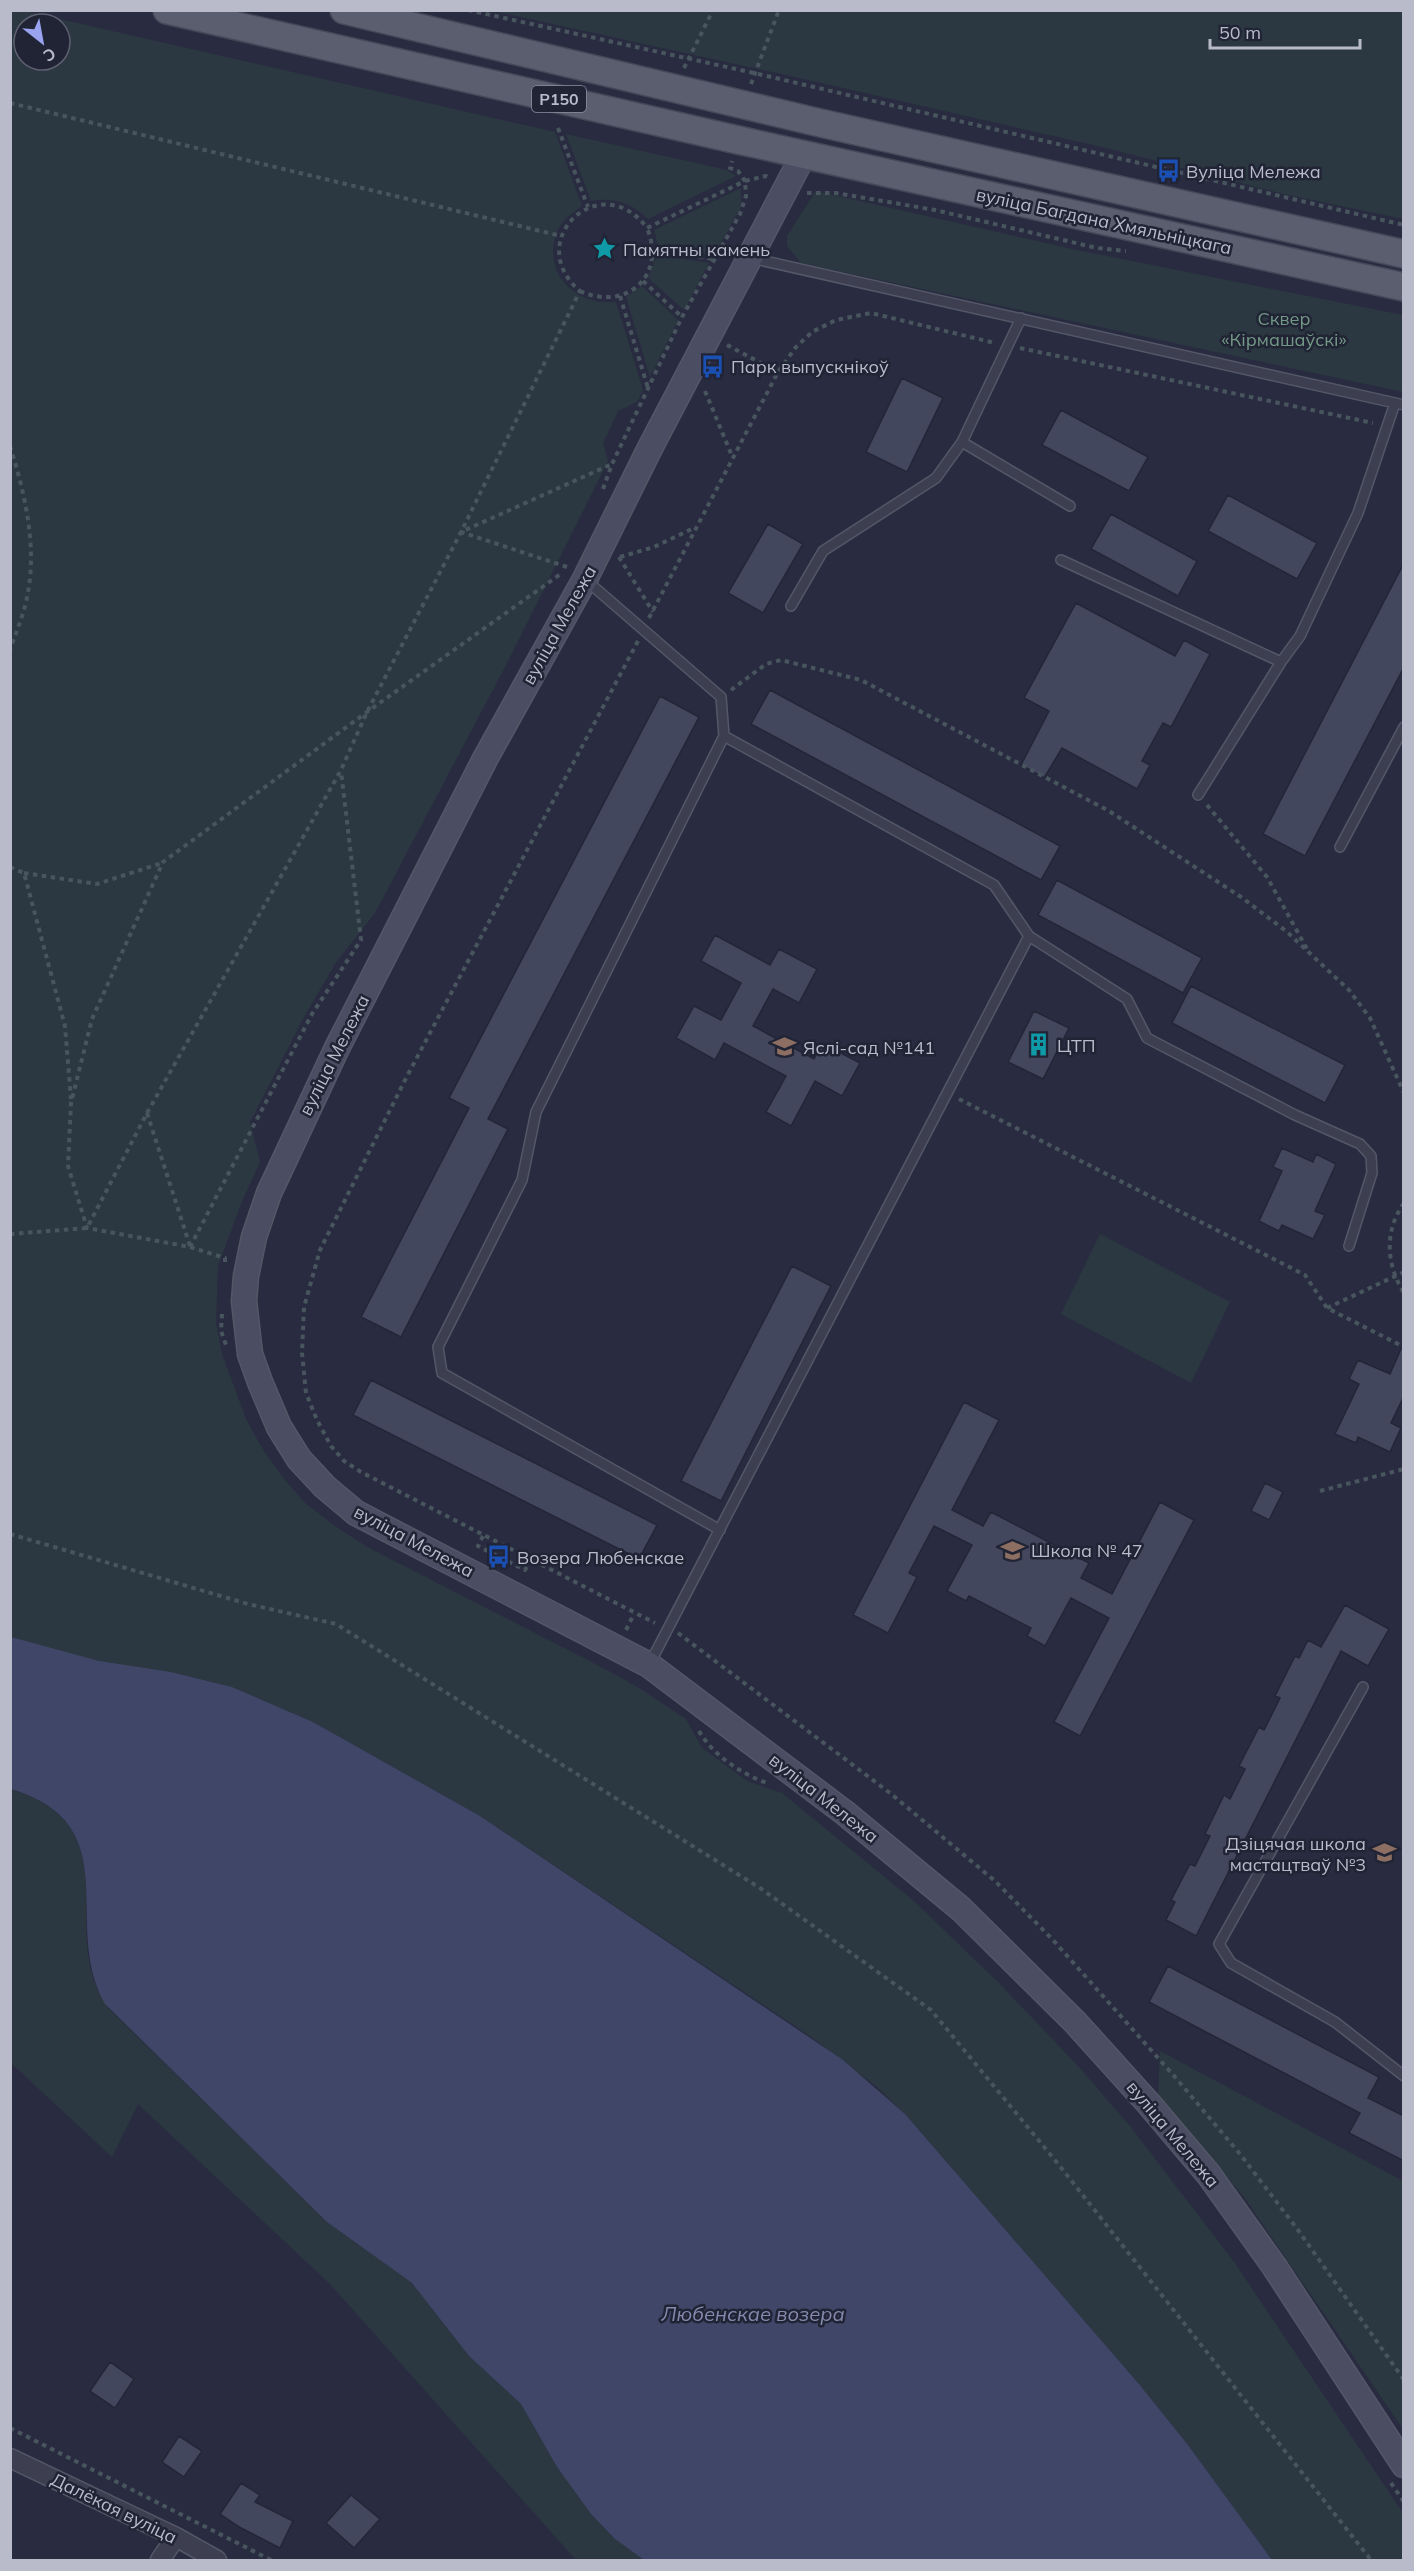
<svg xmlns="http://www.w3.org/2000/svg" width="1414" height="2571" font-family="Mulish,sans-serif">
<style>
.green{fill:#2b3841;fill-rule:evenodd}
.water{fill:#404667}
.building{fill:#43475d;stroke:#232637;stroke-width:1.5}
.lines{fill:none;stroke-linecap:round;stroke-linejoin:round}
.service-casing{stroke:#545767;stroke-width:12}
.minor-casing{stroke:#545767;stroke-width:21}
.secondary-casing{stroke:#545767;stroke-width:27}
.primary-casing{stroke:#464859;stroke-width:30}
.path{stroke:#49555e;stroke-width:4;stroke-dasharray:4.5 4.5;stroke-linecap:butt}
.service{stroke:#3d3f50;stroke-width:9}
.minor{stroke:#3d3f50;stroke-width:18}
.secondary{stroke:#4b4d62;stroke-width:24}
.primary{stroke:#5b5e6f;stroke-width:27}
.labels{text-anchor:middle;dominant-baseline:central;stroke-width:5;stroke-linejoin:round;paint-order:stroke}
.shield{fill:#212435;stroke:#8b8e9d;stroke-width:1.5}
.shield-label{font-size:16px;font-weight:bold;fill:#b9bbca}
.poi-label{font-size:18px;fill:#b9bbca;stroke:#212435;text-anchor:start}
.street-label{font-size:18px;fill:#b9bbca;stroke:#212435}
.park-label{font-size:18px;fill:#739986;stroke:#212435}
.water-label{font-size:20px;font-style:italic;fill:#848aae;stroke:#212435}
</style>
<rect width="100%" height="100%" fill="#292c40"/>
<path class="green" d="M20,10L555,132L582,206C572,213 562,220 557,232C541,274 576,306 616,302L643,390L637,402L618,411L603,443L608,461L506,665L375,913L337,961L305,1015L250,1122L260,1162L243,1199L218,1266L216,1323L222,1354L246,1419L263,1450L284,1479L306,1504L335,1526L369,1548L605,1669L641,1689L686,1719L702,1748L747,1781L782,1793L914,1901L999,1983L1078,2066L1130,2126L1234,2262L1403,2513V2560H1272L1188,2445L1139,2384L905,2114L877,2087L810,2036L480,1816L313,1722L232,1687L171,1672L123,1667L76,1656L11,1637L10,11ZM24,24H60V60H24Z
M493,11H1403V219L1284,194L1102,147L786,75Z
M566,134L727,170L736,176L648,219C631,203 615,197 591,201Z
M741,188V207L714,255L658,245L654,230Z
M816,191L1072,249L1403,315V392L801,263L787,246V236Z
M657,255L709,263L684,310L648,278Z
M642,286L678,320L650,377L626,297Z
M1100,1234L1230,1302L1191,1383L1061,1314Z
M10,1789C138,1828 51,1936 111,2011L327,2222L412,2283L469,2356L521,2404L557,2467L591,2514L615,2539L644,2560H576L330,2284L138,2104L112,2157L11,2063Z
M1160,2051L1403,2181V2429L1244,2197L1158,2095Z"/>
<path class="water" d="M11,1637L99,1661L171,1672L232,1687L313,1722L480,1816L843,2060L905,2114L1139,2384L1188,2445L1272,2560H644L615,2539L591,2514L557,2467L521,2404L469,2356L412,2283L327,2222L105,2004C60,1924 130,1825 11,1789Z"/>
<path class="building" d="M902,378L943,398L907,472L866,452Z
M1061,410L1148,457L1129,491L1042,445Z
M1228,495L1317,543L1297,579L1208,531Z
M1111,514L1197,561L1178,596L1091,549Z
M768,524L803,544L763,613L728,593Z
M1404,563V667L1305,856L1263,834Z
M1076,603L1175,656L1184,640L1210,654L1171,727L1163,723L1142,761L1150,765L1137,789L1062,748L1044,778L1021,765L1049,711L1024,698Z
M770,690L1060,846L1041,880L751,724Z
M660,696L699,717L488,1119L508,1129L401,1337L361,1317L469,1108L449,1098Z
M1057,880L1202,958L1183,993L1038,915Z
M715,935L770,965L779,949L817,969L799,1003L773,989L753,1026L814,1059L822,1043L860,1063L842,1096L815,1081L791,1126L766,1112L786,1076L724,1043L715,1060L676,1038L694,1006L721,1020L741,983L701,961Z
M1191,986L1345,1065L1325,1103L1172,1023Z
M1034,1011L1069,1028L1043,1079L1008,1062Z
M1282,1148L1313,1162L1316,1154L1336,1164L1315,1211L1325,1215L1313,1239L1282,1225L1279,1231L1259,1221L1282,1171L1273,1167Z
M792,1266L831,1286L721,1501L681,1481Z
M1404,1342V1396L1391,1423L1401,1428L1390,1452L1358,1437L1356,1443L1335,1434L1359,1384L1349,1379L1358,1360L1390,1374Z
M371,1380L657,1525L639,1559L353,1415Z
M964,1402L999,1420L952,1510L983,1526L991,1512L1089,1563L1081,1578L1112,1594L1160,1502L1194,1520L1080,1736L1054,1722L1109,1618L1071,1598L1045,1646L1027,1636L1031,1628L969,1596L966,1601L947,1591L972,1545L934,1526L909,1573L917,1577L888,1633L853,1615Z
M1265,1483L1283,1492L1269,1520L1251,1511Z
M1345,1605L1389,1629L1368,1666L1341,1651L1196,1936L1166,1920L1175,1902L1171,1900L1190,1864L1195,1866L1210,1836L1205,1834L1224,1795L1230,1799L1245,1769L1239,1766L1259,1727L1264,1730L1280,1698L1275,1696L1295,1656L1299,1658L1308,1640L1321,1647Z
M1168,1966L1379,2077L1368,2098L1404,2116V2161L1349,2133L1360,2113L1149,2002Z
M110,2362L134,2379L115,2408L90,2391Z
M179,2436L202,2451L184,2477L162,2462Z
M241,2483L260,2495L255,2502L293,2521L280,2548L241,2528L220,2514Z
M351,2495L380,2519L354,2548L326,2523Z"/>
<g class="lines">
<defs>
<path id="service" d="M751,258L1404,405
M1021,318L962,442L1070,506
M1061,560L1281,662L1300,636L1358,513L1395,403
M587,581L721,697L724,736L994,885L1029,936L1127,999L1147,1038L1295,1115L1360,1144L1371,1156L1372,1173L1349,1246
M791,606L823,551L936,478L962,442
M1198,795L1281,662
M1340,847L1404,727
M720,1530L442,1373L438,1347L522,1180L536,1112L724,736
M650,1663L1029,936
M1363,1687L1219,1944L1231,1963L1335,2022L1404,2076"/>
<path id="minor" d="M10,2458L176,2537L217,2560
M160,2560L176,2537"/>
<path id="secondary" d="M804,154L650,448L585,579L485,759L337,1048L269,1193L254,1237L246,1276L244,1301L250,1354L260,1382L279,1427L299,1459L325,1487L356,1513L649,1665L845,1813L961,1909L1075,2022L1149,2104L1209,2175L1274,2266L1404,2465"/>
<path id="primary" d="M167,10L738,140L1404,287
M344,10L816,122L1404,254"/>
</defs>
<use href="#service" class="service-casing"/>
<use href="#minor" class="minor-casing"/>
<use href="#secondary" class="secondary-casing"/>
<use href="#primary" class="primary-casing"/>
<path class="path" d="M468,10L754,73L1404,225
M684,68L713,10
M751,84L779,10
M10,103L561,236
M558,128L588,207
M807,193H836L935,210L1097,248L1126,251
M654,250L714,259
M643,281L682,317
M580,291C626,312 667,276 647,228
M620,296L648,388
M727,345L778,372
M1020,348L1373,423
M705,391L732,456
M10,446C26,497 39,553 25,606C21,621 15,635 10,650
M603,489L612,464L682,317L740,214L746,196L745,181L766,176L770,178
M619,557L653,612
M620,557L654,547L694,528
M567,567L461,532L612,464
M649,618L778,372L796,347L812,332L836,320L871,313L995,343
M638,641L405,1080L320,1250L304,1307L302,1353L306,1393L317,1420L331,1446L344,1461L361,1472L655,1623
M731,690L766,664L781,660L861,680L1109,811L1241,897L1286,931L1349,990L1370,1018L1404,1093
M1207,805L1267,877L1307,949
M10,867L24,873L65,1026L71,1099
M24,873L97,884L162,863
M959,1099L1305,1275L1327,1308L1404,1347
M147,1113L190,1246
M1404,1203C1384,1231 1386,1264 1404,1293
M10,1234L87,1228L147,1113L341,770L367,712L461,532L580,291C521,241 601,166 647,228L745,181L738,171L730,168L732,161
M190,1247L312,1014L361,940L341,771
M225,1262V1258L190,1247L87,1228L68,1166L71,1103L92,1019L163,862L367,712L562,573
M1327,1308L1404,1272
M222,1314L221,1331L226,1345
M1320,1491L1404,1469
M10,1534L248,1604L336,1624L760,1888L931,2010L1059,2165L1371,2560
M483,1536L478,1546L525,1570L530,1560
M626,1630L634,1614
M678,1633L890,1793L995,1881L1053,1940L1175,2077L1240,2154L1298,2230L1404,2380
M699,1731C712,1754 741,1774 767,1783
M10,2428L271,2560
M1391,2483L1404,2502"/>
<use href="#service" class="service"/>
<use href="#minor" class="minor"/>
<use href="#secondary" class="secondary"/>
<use href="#primary" class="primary"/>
</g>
<defs>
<symbol id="bus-bare" viewBox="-9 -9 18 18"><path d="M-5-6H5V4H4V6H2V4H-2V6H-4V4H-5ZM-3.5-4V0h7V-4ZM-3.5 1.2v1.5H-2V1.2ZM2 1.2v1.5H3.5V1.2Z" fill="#1a4fb4" stroke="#212435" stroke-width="2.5" paint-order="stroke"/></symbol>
<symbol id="sight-bare" viewBox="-9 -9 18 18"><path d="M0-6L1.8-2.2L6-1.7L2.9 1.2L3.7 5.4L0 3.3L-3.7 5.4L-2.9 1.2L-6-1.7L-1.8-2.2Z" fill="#0f9aa8" stroke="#212435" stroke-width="2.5" paint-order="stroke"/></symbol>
<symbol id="building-bare" viewBox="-9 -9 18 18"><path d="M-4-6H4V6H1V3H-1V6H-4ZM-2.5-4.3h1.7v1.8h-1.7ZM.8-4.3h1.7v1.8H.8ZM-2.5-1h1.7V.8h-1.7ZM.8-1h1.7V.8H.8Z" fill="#0f9aa8" stroke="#212435" stroke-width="2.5" paint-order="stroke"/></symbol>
<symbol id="school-bare" viewBox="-9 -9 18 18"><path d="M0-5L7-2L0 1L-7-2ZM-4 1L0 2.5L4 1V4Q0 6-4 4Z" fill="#8d6e63" stroke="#212435" stroke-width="2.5" paint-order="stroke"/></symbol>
</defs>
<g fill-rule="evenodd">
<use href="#bus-bare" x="1152" y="154" width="33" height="33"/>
<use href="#sight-bare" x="588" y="232" width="33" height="33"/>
<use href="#bus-bare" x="696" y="350" width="33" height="33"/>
<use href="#building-bare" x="1022" y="1028" width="33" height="33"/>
<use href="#school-bare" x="768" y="1030" width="33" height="33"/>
<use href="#school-bare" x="996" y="1534" width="33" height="33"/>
<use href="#bus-bare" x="482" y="1540" width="33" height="33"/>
<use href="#school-bare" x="1368" y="1836" width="33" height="33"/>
</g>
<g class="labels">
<rect class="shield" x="532" y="86" width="54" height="26" rx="4.5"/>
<g class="shield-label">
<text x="559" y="99">Р150</text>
</g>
<g class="poi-label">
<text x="1186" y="171">Вуліца Мележа</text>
<text x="623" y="249">Памятны камень</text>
<text x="731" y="366">Парк выпускнікоў</text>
<text x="1057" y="1045">ЦТП</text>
<text x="803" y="1047">Яслі-сад №141</text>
<text x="1031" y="1550">Школа № 47</text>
<text x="517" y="1557">Возера Любенскае</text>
<text x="1366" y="1843" text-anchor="end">Дзіцячая школа<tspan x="1366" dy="21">мастацтваў №3</tspan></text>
</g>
<g class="street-label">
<text transform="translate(1104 221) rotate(12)">вуліца Багдана Хмяльніцкага</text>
<text transform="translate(559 625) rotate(-61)">вуліца Мележа</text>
<text transform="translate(334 1055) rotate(-63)">вуліца Мележа</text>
<text transform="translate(414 1541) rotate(28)">вуліца Мележа</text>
<text transform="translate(824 1798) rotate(38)">вуліца Мележа</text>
<text transform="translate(1173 2134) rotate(50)">вуліца Мележа</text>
<text transform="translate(114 2508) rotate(26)">Далёкая вуліца</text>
</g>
<g class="park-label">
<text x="1284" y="318">Сквер<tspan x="1284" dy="21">«Кірмашаўскі»</tspan></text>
</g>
<g class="water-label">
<text x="753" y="2313">Любенскае возера</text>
</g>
</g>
<rect width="1414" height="2571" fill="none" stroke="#b9bbca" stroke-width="24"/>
<g transform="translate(42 42) rotate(149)"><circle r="28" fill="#212435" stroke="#5e6071" stroke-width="1.5"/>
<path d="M0-4.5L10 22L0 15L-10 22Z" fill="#99a3ef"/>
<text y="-9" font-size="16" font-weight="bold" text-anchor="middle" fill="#b9bbca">С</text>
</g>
<path d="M1210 39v9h150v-9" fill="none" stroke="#b9bbca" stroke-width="3"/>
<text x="1219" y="39" font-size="18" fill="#b9bbca" stroke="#212435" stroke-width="4.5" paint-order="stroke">50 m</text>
</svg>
